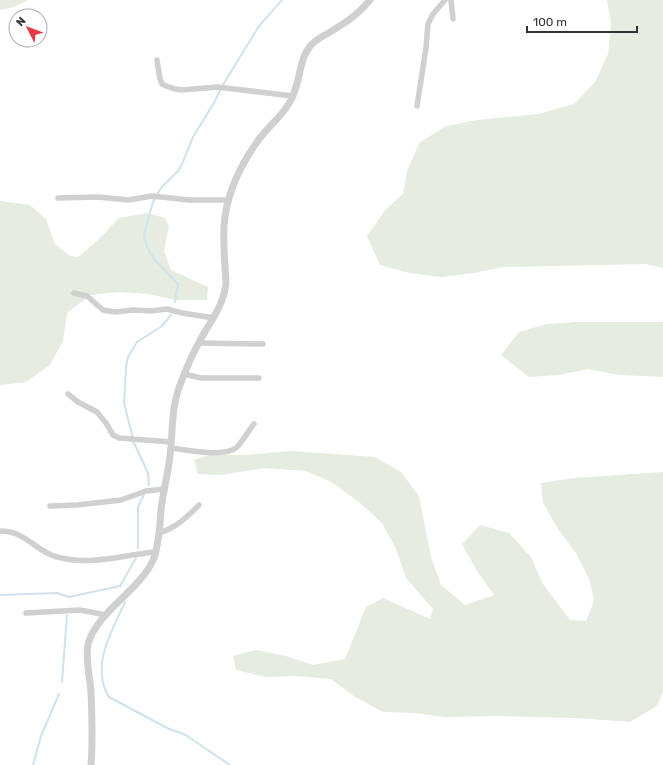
<svg xmlns="http://www.w3.org/2000/svg" width="663" height="765" font-family="Rubik,sans-serif">
<style>
.green{fill:#e6ecdf}
.lines{fill:none;stroke-linecap:round;stroke-linejoin:round}
.stream{stroke:#cfe2ee;stroke-width:2}
.minor{stroke:#d0d0d0;stroke-width:5.5}
.tertiary{stroke:#d0d0d0;stroke-width:7}
</style>
<rect width="100%" height="100%" fill="#fff"/>
<path class="green" d="M0,0H28L14,7L0,10Z
M607,0H663V268L645,264L503,267L474,273L442,277L409,273L380,265L367,236L386,209L403,194L407,171L419,143L446,126L477,120L539,114L574,104L595,82L608,54L611,23Z
M0,201L30,205L46,219L55,244L70,256L78,257L100,238L119,218L147,213L165,218L169,226L164,251L171,270L208,287L207,300H176L148,294L119,292L91,295L67,313L63,341L50,365L26,382L0,385Z
M578,322H663V377L619,375L588,369L559,375L529,377L501,355L519,332L547,324Z
M291,451L375,457L401,472L419,496L431,557L441,585L465,605L494,595L477,571L462,544L480,525L509,533L531,557L543,584L570,620L586,621L594,601L590,581L576,553L558,529L543,503L541,483L574,478L663,472V691L657,706L630,722L576,718L495,716L445,717L415,713L383,712L355,697L331,679L297,676L266,677L236,670L233,656L256,650L286,656L313,665L345,659L366,607L383,598L430,619L433,609L406,578L396,549L382,523L359,502L333,483L306,471L264,468L221,475L198,474L194,460L209,455H247Z"/>
<g class="lines">
<path class="stream" d="M175,302L178,284L155,260L148,249L144,237L145,230L153,202L161,188L178,171L182,164L193,137L215,101L221,88L259,26L282,0
M149,485L148,473L134,443L124,403L126,367L128,357L137,342L162,326L171,315
M138,548V507L144,494
M0,595L57,593L69,597L120,586L136,558
M125,602C112,631 90,666 109,697L169,729L184,734L230,765
M62,682L67,615
M33,765L41,736L59,694"/>
<path class="minor" d="M451,0L453,19
M157,60L160,79L162,84L166,86L175,89L182,90L217,87L293,96
M417,106L426,48L428,24L433,14L445,0
M58,198L98,197L128,200L152,196L189,200H228
M74,293L87,296L103,310L115,312L133,310L151,311L167,309L182,313L214,318
M199,343L263,344
M184,374L201,378H259
M68,394L78,402L97,412L106,423L113,435L119,438L171,442
M171,448C186,450 225,458 237,447C243,441 248,431 254,424
M50,506L77,505L121,500L146,491L165,489
M0,531C27,531 34,551 57,557C91,566 122,555 155,552
M159,533C176,528 187,517 199,505
M26,613L80,610L106,615"/>
<path class="tertiary" d="M91,765C93,741 92,716 91,692C90,677 85,659 88,644C97,611 141,590 154,558C159,543 160,526 161,510C163,492 168,474 170,456C173,432 171,408 180,385C186,368 194,351 203,335C213,318 224,303 226,283C225,264 223,245 224,226C226,196 240,166 257,142C267,127 283,116 291,100C301,82 298,59 312,44C319,37 330,33 338,27C350,20 361,11 370,0"/>
</g>
<g transform="translate(28 28) rotate(312)"><circle r="19" fill="#ffffff" stroke="#adadad"/>
<path d="M0-3L7 15L0 10L-7 15Z" fill="#e63946"/>
<text y="-6" font-size="11" font-weight="bold" text-anchor="middle" fill="#333333">N</text>
</g>
<path d="M527 26v6h110v-6" fill="none" stroke="#333333" stroke-width="2"/>
<text x="533" y="26" font-size="12" fill="#333333" stroke="#ffffff" stroke-width="3" paint-order="stroke">100 m</text>
</svg>
